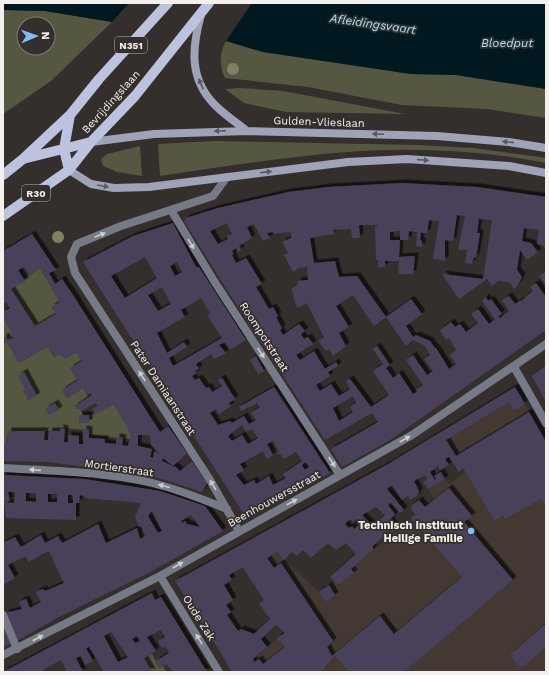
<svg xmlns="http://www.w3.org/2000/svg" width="549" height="675" font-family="'Work Sans',sans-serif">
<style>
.built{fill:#433832}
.green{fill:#565740;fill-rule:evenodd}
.water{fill:#001921}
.building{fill:#4a405a;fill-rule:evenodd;filter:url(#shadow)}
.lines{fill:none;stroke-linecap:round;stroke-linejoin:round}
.minor{stroke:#767986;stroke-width:8}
.secondary{stroke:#9ea3b8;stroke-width:8}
.primary{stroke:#bcc3de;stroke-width:10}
.tree{fill:#818060}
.oneway{fill:#59585d}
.oneway2{fill:#ceccce}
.poi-dot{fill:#7ebdf9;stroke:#342f2c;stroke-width:1.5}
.labels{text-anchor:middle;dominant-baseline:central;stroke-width:3.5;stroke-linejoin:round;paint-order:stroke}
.shield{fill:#342f2c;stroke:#bab6b3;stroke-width:1}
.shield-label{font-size:10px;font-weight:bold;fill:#f3f0ed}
.street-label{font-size:11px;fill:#f3f0ed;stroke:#342f2c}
.poi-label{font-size:11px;font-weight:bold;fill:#f3f0ed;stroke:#342f2c;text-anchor:end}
.water-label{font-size:12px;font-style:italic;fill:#9fe4fa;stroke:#342f2c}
</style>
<defs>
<filter id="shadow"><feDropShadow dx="3.5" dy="-3.5" stdDeviation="0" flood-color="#0009"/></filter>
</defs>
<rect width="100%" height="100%" fill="#342f2c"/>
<path class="built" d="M515,387L546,442V672H254L263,664L257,656L284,633L259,604L264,600L231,550L261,533L284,560L319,592L334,581L338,585L354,573L351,569L434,499L428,489L445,479L449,484L465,472L441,432Z"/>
<path class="green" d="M3,10L45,11L112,22L51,81L3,114ZM24,24H48V48H24Z
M226,41L263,52L411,74L456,75L546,89V118L487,109L402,105L308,87L225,78C219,65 219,54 226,41Z
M241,88L283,91L405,114L286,112L244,103L225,89Z
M215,141L418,145L473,148L546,158V163C481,150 413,147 347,152C284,157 222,167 160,176L158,144Z
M140,146L142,176L117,172L103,166L101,159L107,154Z
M40,268L60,302L56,314L35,326L11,289L25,281L24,279Z
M3,317L14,337L9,341L5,337L3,338Z
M7,342L19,363L48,346L54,357L60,354L65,359L76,352L82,361L70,368L78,380L62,390L67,398L83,388L88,397L75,406L77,409L79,408L84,415L95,414L114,404L131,434L130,439L89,435V430L60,428V431H8L7,443H3V344Z
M152,654L159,668L163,666L166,672H152L144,658Z"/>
<path class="water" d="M3,3H129L112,22L45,11L3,10Z
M252,3H546V89L456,75L411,74L263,52L226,41Z"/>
<path class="building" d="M402,183L477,187L546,197V247L544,248L543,245L537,244L539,230L524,228L522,241L531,243L538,252L527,260L520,250L517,270L522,277L518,285L514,289L509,282L498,281L492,286L487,279L459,299L442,274L483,279L492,220L479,219L477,233H480L476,258L474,257L472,264L465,263L467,250H458L465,216L457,215L453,241L445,240V261L433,259L439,221L429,220L427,233H421L420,240L422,241V247L416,246L417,232L409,231L408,240H400V231L390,232V240H400L399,257L415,256L413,274H398L399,261H385V267H378V260H376L375,226H378V225H359L360,238H352L351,229L333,230L334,234L310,238L314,263L335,261L339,277L357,276L386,317L374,326L353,295L336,306L349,327L339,333L346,346L333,356L329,349L326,351L318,341L324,337L307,303L297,308L293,296L294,295L291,289L298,284L297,281L308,280L307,267L299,268L293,272L284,255L288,253L282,242L291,238V232L274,234L273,232L267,233L270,238L263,241L254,224L247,227L252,238L239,246L241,250L238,252L236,248L232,251L234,254L232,255L236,263L246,258L262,284L256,287L269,309L273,307L278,316L276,317L282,328L280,330L283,335L299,324L305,331L301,334L304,339L308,337L313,344L296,355L300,360L314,351L325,369L336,362L338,366L328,372L330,376L316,385L320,391L331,384L339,396L350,389L346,381L350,379L371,407L389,395L373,371L383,364L373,349L377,346L390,365L386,368L393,378L399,373L413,394L417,392L416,390L423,385L406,360L413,355L427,375L433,371L424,359L430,355L425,346L413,340L406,346L386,317L411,299L422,314L406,326L413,337L416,335L430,341L435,348H436L449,369L456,364L450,355L456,350L449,338L446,340L440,330L451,322L455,327L460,324L466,332L478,323L471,314L478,309L489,324L495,319L482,301L486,297L488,301L491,299L502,314L498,316L500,318L509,311L502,300L509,296L515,304L521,300L525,305L522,300L533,291L530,287L536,283L546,297V330L390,440L342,467L331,449L378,422L372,413L325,440L227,290L184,221L186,218L218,208L288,192L328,187ZM227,223L232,234L227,236L228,239L218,244L210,231ZM353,396L356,403L350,407L353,412L339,421L333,408Z
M173,223L196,267H199L246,340L230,350L225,342L219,345L226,353L214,359L211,354L196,364L199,369L195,371L197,373L192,376L195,380L199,378L206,388L209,387L212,392L222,386L218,380L222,378L235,399L229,403L231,406L219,414L216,409L210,413L218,425L230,421L232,423L244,416L249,424L256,420L251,413L260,407L257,403L241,411L239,407L274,387L330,473L247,519L83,262L133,236ZM145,257L157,278L125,298L111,276ZM177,262L182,272L175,276L170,266ZM162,287L171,304L158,311L148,295ZM201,298L210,313L207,315L222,338L173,366L169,358L187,347L184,342L167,353L157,333L185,317L181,310ZM242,425L246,432L252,429L258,438L248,444L242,435L232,441L228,436ZM273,441L279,452L277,453L278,455L280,453L284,459L296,452L302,461L283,474L286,478L273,485L269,476L256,484L254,480L244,485L236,475L244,470L240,464L263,451L267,459L273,455L267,444ZM306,462L309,467L305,470L302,465Z
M32,234L56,270L49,273L55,284L62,279L73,295L160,432L168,426L187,453L173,466L163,458L162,461L175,467V466L180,471L192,461L207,483L202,492L149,475L48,462L3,461V443H7L8,431H45L44,440H48L49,431H60V428L65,429L64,442H68V435L79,436V444H83V429L89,430V438L105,439V443L116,444V437L123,438L122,445L128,446L131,434L114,404L95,414L92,409L97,406L96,403L81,411L79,408L77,409L75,406L92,395L90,393L87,395L83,388L67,398L62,390L78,380L70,368L82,361L76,352L65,359L60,354L55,357L48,346L19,363L7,342L3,344V338L5,336L9,341L14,337L3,317V312L10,308L6,302L3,305V251ZM24,267L29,275L40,268L60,302L51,307L56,314L35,326L11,289L25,281L18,270ZM138,435H150L151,445L159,453L154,452L153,458L150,457L152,449L138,446Z
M546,271V285L539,276Z
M256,356L264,371L258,374L250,360Z
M546,365V402L532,376Z
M24,372L37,396L28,401L23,390L25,389L18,376Z
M515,387L525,404L514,410L509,402L446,440L456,456L529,412L546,442V507L541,499L505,519L503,515L495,521L463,468L459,472L449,457L445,459L449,465L440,470L438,466L430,472L435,480L436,479L434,476L441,472L445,479L428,489L423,482L427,479L425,475L414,481L419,491L417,496L410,500L408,496L402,500L392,485L387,489L404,510L400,513L391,503L388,505L395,514L390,520L398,529L391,534L389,531L372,547L374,549L351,569L354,573L338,585L330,577L356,554L346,543L336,550L328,543L311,558L303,550L297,556L292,552L284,560L277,552L267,558L274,568L281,563L333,641L327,647L332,656L380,616L394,634L462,577L411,518L415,514L410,507L419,500L425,507L449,488L472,516L464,522L513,580L404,672H349L335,656L321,672H231L221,653L175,581L388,464ZM376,507L385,515L373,526L362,515ZM350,519L353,522L356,519L361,523L354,529L352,526L349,528L345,524ZM243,567L264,600L259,604L270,619L254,634L241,629L238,631L227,615L231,612L226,605L233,600L224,585L232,580L229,575ZM276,625L285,633L277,638L285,647L263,664L259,659L254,662L253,659L267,647L261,639Z
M55,403L59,410L49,415L45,409Z
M79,415H89V423H79Z
M3,475L84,479L160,491L205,506L223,531L154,570L57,618L17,641L5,613L22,609L19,602L26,599L30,608L41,602L36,592L43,589L45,591L64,583L49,551L28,562L26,556L8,565L15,578L3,585V543L15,537L21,547L41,535L45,543L58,536L62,543L98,524L106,543L137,528L140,539L145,536L141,526L139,527L135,517L141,503L85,498L84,496L80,495L79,503H76V520L6,518L4,502L14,503L15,492H8L10,501L4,502ZM26,493H36V502L26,501ZM48,494H57V502H48ZM68,495H73V503H68ZM152,511L162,531L158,533L148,516ZM191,515L200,527L187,524L185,521L182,523L181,521Z
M329,585L335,595L326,602L319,592Z
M152,593L155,600L161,597L207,672H173L166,664L159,668L156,661L169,653L165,646L162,648L158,641L165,637L161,630L147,637L156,651L144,658L152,672H104L89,647L86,648L93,661L85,665L81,656L76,658L83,672H67L61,660L43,670L44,672H3ZM111,632L128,657L118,662L104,636ZM137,636L140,641L135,643L132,639Z
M3,621L13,643L3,647Z
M544,625H546V647L521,668L510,655Z"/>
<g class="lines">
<path class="minor" d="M227,177L213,196L121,226L77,244L71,257L75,273L210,480L239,531
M171,210L214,281L340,475
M514,367L546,423
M3,468C54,471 118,472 167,487C187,493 207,501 227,509
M160,576L219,672
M3,615L17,649
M3,655L160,576L412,435L546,344"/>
<path class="secondary" d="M201,15C192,47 189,77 213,103C223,114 236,122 247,131
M91,142L154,134L247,131L437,136L509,142L546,148
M69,170L91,184L114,188L149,187L348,162L407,159L509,166L546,173"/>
<path class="primary" d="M23,159L91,142
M69,170L64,149L70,115
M3,175L23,159L70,115L99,79L168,3
M3,216L69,170L91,142L135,96L209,3"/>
</g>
<g class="tree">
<circle cx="233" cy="69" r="6"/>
<circle cx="58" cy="237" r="6"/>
</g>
<defs><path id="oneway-solid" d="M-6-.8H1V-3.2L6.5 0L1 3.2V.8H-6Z"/></defs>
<g class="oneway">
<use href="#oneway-solid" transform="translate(201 84) rotate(-113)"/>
<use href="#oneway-solid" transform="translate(220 131) rotate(179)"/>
<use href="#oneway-solid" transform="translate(378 134) rotate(-178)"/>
<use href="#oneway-solid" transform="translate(508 142) rotate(-174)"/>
<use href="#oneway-solid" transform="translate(423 160) rotate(4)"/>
<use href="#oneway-solid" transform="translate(266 172) rotate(-7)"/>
<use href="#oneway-solid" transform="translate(103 186) rotate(10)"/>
</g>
<g class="oneway2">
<use href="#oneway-solid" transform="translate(100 235) rotate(-23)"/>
<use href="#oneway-solid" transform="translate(191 244) rotate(59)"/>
<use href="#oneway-solid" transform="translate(261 353) rotate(57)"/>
<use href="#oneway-solid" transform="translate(142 376) rotate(-123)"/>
<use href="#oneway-solid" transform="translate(405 439) rotate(-30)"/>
<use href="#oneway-solid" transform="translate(332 462) rotate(57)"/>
<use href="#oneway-solid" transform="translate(35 470) rotate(-176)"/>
<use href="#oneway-solid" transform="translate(213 485) rotate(-121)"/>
<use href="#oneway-solid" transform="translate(164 486) rotate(-165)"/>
<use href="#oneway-solid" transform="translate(292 502) rotate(-29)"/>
<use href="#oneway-solid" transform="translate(178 565) rotate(-30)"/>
<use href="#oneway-solid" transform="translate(38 638) rotate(-28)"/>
<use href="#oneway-solid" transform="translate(199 639) rotate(-122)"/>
</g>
<circle class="poi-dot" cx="471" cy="531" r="4"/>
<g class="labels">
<g class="shield">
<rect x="115" y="37" width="32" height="16" rx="3"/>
<rect x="22" y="185" width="28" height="16" rx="3"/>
</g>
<g class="shield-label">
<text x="131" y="45">N351</text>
<text x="36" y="193">R30</text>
</g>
<g class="street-label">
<text transform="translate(111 102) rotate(-48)">Bevrijdingslaan</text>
<text transform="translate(319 122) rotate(2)">Gulden-Vlieslaan</text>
<text transform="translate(264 337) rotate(57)">Roompotstraat</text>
<text transform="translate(163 388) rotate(57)">Pater Damiaanstraat</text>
<text transform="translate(119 468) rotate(8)">Mortierstraat</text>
<text transform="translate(274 499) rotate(-29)">Beenhouwersstraat</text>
<text transform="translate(199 618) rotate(58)">Oude Zak</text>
</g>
<g class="poi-label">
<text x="463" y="525">Technisch Instituut<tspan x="463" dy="13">Heilige Familie</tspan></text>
</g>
<g class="water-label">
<text transform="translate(373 24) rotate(8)">Afleidingsvaart</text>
<text x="507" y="43">Bloedput</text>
</g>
</g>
<rect width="549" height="675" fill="none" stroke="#f3f0ed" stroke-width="8"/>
<g transform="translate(36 36) rotate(88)"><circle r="19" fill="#342f2c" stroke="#807c79"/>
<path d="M0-3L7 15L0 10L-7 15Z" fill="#7ebdf9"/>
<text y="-6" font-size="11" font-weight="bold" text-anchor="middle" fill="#f3f0ed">N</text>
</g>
</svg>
